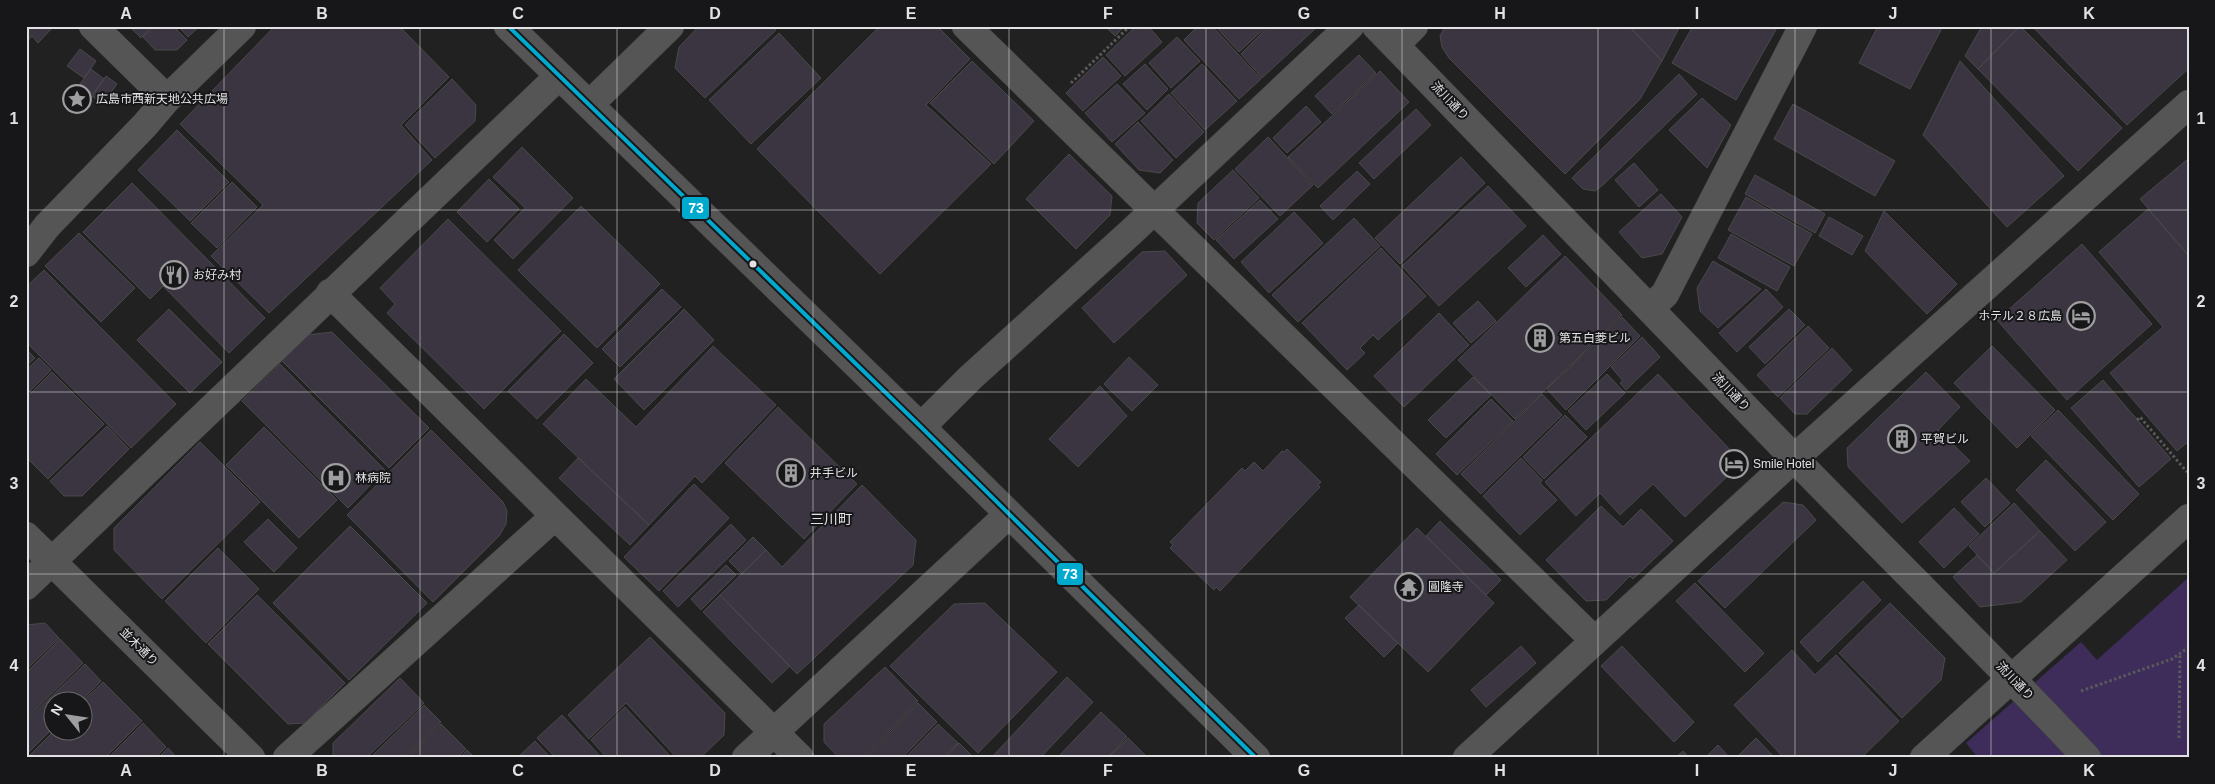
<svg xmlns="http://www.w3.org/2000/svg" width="2215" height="784" font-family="Arial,'Noto Sans JP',sans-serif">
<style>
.green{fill:#3e2d5b}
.building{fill:#3b3542;stroke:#49494a}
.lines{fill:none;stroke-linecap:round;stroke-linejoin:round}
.street-casing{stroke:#3d3d3e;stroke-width:29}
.secondary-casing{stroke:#3d3d3e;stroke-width:29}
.path{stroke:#5a5a5a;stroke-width:3;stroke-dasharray:2.5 2.5;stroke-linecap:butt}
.street{stroke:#555556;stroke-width:28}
.secondary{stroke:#555556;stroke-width:28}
.bus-1-casing{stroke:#171619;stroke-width:8}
.bus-1{stroke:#00a9ce;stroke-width:4}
.grid{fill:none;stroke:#e2e2e4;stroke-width:1;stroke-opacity:0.55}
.bus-dot{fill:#e2e2e4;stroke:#171619;stroke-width:2}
.labels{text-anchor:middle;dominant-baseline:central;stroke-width:4;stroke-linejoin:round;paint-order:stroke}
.poi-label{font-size:12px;fill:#e2e2e4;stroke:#171619;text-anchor:start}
.street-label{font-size:12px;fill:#e2e2e4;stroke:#171619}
.neighbourhood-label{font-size:14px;fill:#e2e2e4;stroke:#171619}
.line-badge{stroke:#171619;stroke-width:2}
.badge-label{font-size:14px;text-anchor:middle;font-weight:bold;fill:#fff}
.neatline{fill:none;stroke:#e2e2e4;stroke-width:2}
.grid-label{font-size:16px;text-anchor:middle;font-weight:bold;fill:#e2e2e4}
</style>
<rect width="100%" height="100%" fill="#212121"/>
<path class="green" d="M2189,577V758H1978L1966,743L2081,642L2097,660Z"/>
<path class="building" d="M26,26H54L38,43L32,36L26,43Z
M129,26H152L141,38Z
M154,26H173L187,40L177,50H155L143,37Z
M178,26H200L188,37Z
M275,26H399L449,77L401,125L432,160L269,313L211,256L263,205L180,124Z
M699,26H772L776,30L705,98L675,68L679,47Z
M880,26H937L970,59L926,105L991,164L880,274L757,149Z
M1105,26H1125L1115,36Z
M1136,26H1148L1162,42L1125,76L1106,55Z
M1198,26H1212L1261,79L1239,99L1184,40Z
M1215,26H1267L1239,52Z
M1269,26H1318L1262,78L1241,54Z
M1445,26H1629L1662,61L1640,99L1565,174L1449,58L1442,47L1440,36Z
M1629,26H1680L1662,61Z
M1693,26H1778L1736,100L1672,63Z
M1878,26H1943L1910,89L1859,63Z
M1982,26H2020L1978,69L1965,56Z
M2020,26L2122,128L2078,171L1978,69Z
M2032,26H2189V68L2127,125Z
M779,33L821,78L751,144L709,100Z
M1177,37L1200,61L1171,88L1149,63Z
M80,49L96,61L84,78L67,66Z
M1359,55L1376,73L1332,114L1315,96Z
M1103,57L1121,76L1083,111L1066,93Z
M972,61L1034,121L994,164L930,103Z
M1960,61L2064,176L2007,227L1923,135Z
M1145,64L1168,89L1147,110L1123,84Z
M1202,64L1237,101L1205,130L1171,93Z
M91,69L104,79L93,94L80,84Z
M1380,71L1409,102L1318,188L1288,157Z
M1679,74L1697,94L1604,184L1595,191L1583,189L1572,178Z
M106,76L117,84L103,104L92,96Z
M452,79L476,105L475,121L435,158L405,125Z
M1117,84L1145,113L1112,142L1085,113Z
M1169,94L1204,132L1176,158L1141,121Z
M1702,98L1731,125L1707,168L1669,130Z
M1793,104L1895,161L1875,196L1774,139Z
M1306,106L1321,122L1287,153L1273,138Z
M1416,109L1431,125L1374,179L1359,163Z
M1138,122L1173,160L1160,173L1139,170L1115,144Z
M177,130L229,182L190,221L138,170Z
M1268,137L1313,185L1280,216L1235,169Z
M522,147L573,198L513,259L494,240L525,208L493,177Z
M1069,154L1112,196L1110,215L1076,249L1026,199Z
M1461,157L1485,183L1400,264L1375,238Z
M2189,158V256L2140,199Z
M1634,163L1658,190L1639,207L1615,180Z
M1233,170L1259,198L1214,240L1197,223L1198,203Z
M1357,171L1370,184L1333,220L1320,206Z
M1755,175L1825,214L1815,233L1745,194Z
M489,179L519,209L487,242L457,212Z
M232,182L257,207L217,248L191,223Z
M132,183L265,318L229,353L163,286L150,299L83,232Z
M1488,186L1526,226L1439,306L1402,266Z
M1661,194L1682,217L1662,254L1642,258L1619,232Z
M1746,197L1812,234L1794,266L1728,230Z
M1260,200L1278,219L1234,259L1216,240Z
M581,206L660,284L597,348L518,270Z
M2148,209L2189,256V441L2177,451L2110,373L2163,327L2099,252Z
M1884,211L1957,284L1927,314L1865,251Z
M1294,212L1323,243L1269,293L1241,262Z
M1829,217L1863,236L1852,255L1819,236Z
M1354,218L1380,246L1298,322L1272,295Z
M448,219L561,331L484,409L387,313L395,304L380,288Z
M79,233L135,288L101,322L45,266Z
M1731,234L1790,267L1777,291L1718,258Z
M1543,235L1561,254L1526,287L1508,268Z
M2082,244L2152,324L2067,400L1997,320Z
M1381,248L1426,296L1378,340L1373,335L1360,348L1365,353L1347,370L1302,323Z
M1165,251L1187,275L1114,343L1082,308L1142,252Z
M1565,256L1622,315L1515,419L1458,360Z
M1713,261L1761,289L1718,328L1700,311L1697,288Z
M44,270L176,404L131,448L26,342V287Z
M662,289L681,307L620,367L602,349Z
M1766,289L1783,307L1737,352L1719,333Z
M1478,301L1496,321L1471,343L1453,323Z
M169,309L222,362L190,393L137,340Z
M684,309L714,340L644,410L614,379Z
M1789,309L1805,325L1765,364L1749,347Z
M1439,313L1469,345L1404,407L1374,376Z
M1622,317L1640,336L1566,410L1547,389Z
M1808,326L1829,348L1778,397L1757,375Z
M332,332L429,428L389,468L281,360L307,335Z
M564,334L593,363L537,419L508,391Z
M1642,337L1660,357L1626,390L1620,383L1623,381L1611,367Z
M713,346L776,405L702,483L695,476L649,525L543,424L586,379L636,427Z
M1992,346L2055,410L2017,448L1954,383Z
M1832,348L1852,370L1807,414H1795L1780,398Z
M26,349L35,358L26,366Z
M1129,357L1158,385L1132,411L1104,384Z
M39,358L51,370L26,395V370Z
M280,364L385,470L348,508L242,401Z
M52,372L104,424L48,479L26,457V398Z
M1926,372L1960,407L1938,430L1970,461L1902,523L1848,467L1847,448Z
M1607,374L1625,393L1586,430L1568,411Z
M1658,374L1735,455V469L1685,517L1653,484L1620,515L1600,493L1576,516L1545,482Z
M1473,377L1491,395L1446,438L1428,420Z
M2103,380L2171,459L2139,487L2071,408Z
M1100,386L1127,416L1078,467L1049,439Z
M1542,394L1562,415L1481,494L1461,474Z
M1491,399L1513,421L1457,475L1436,454Z
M778,407L857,484L804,539L725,463Z
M2058,410L2139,494L2113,520L2031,436Z
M1565,415L1587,437L1544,479L1523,457Z
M107,426L129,449L82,496H64L50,481Z
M264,427L337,500L299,538L226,465Z
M431,430L503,502L507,511L506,524L499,536L433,602L347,515Z
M200,442L260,502L162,599L114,550V528Z
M1287,449L1321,482L1318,485L1320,487L1220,591L1216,587L1214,590L1170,548L1173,545L1170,542L1242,468L1245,471L1254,462L1263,471L1282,451L1284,452Z
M578,458L649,525L630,545L559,478Z
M1521,458L1542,480L1540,483L1557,500L1520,535L1483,496Z
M2046,460L2106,522L2075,551L2016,490Z
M1986,478L2010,503L1985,527L1961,502Z
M694,484L729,518L659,591L624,557Z
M862,485L916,540L913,565L797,674L720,595L766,550L782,567Z
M1783,502L1803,505L1816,520L1725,608L1698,581Z
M2014,503L2040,531L1994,573L1969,546Z
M1601,506L1623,527L1641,509L1673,541L1633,579L1630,576L1606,600L1586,601L1546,560Z
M1954,508L1979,534L1944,568L1919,542Z
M268,519L297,548L274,572L244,542Z
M1440,521L1501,580L1486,595L1426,536Z
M731,524L746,540L678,607L663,591Z
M350,526L427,603L349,680L273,603Z
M1417,528L1494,603L1428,672L1350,597Z
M2040,531L2067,560L2021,602L1980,607L1953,577L1977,555L1994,573Z
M753,537L766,550L742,574L729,561Z
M218,548L259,589L206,643L165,601Z
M726,565L736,575L701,610L691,599Z
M1863,581L1881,600L1818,662L1800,642Z
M1695,583L1764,653L1745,672L1676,601Z
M257,595L345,683L305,723L288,724L208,644Z
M720,595L790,666L772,683L703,612Z
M985,603L1057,672L978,753L890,666L954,604Z
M1890,603L1945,658L1941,680L1902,718L1839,653Z
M1359,605L1398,643L1384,657L1345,618Z
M45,623L59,638L26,670V625Z
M650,637L725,713L724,735L700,758H677L626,703L589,739L568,715Z
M60,639L83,663L26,719V673Z
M1521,646L1536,663L1486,707L1471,690Z
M1622,646L1694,722L1674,742L1601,666Z
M1792,650L1815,675L1836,655L1899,721L1861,758H1784L1734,705Z
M85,664L101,681L80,702H52V729L26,755V721Z
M885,667L918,701L863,758H839L824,742V724Z
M1067,677L1093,702L1040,758H991Z
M400,678L424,703L366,758H333V743Z
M103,682L142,721L105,758H27L53,732H82V702Z
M918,703L937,722L902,758H865Z
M424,705L441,722L404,758H370Z
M625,707L672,758H607L591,740Z
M1101,712L1127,737L1107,758H1057Z
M562,715L602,758H556L537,738Z
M143,723L166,747L155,758H108Z
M441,724L466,749L457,758H406Z
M938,724L958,743L943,758H905Z
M1128,738L1148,758H1108Z
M1756,738L1775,758H1736Z
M535,741L551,758H517Z
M959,743L974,758H945Z
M1718,745L1730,758H1705Z
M168,748L177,758H158Z
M467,750L475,758H460Z
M1683,751L1689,758H1675Z"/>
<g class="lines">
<defs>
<path id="street" d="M93,26L167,99
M1376,26C1516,169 1655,313 1793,457C1891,558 1991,655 2087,758
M1395,45L1414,26
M590,104L670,26
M26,253L47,226L145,125L167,99L242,26
M330,293L800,758
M1651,307L1665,294L1803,26
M26,586L559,76
M287,758L555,516
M1467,758L1780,471L2189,104
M1924,758L2189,518"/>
<path id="secondary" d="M508,26L921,427L1256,758
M966,26L1594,640
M921,427L970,378L1130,233L1350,26
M26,536L251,758
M746,758L1009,514"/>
</defs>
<use href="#street" class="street-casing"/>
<use href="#secondary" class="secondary-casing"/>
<path class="path" d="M1071,83L1130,26
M2137,420L2140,417L2187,472
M2081,691L2172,659L2189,647
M2179,738L2180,654"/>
<use href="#street" class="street"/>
<use href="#secondary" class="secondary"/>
<defs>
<path id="bus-1" d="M508,26L921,427L1256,758"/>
</defs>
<use href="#bus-1" class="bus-1-casing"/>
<use href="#bus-1" class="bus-1"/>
</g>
<path class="grid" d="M224,26V758M420,26V758M617,26V758M813,26V758M1009,26V758M1206,26V758M1402,26V758M1598,26V758M1795,26V758M1991,26V758M26,210H2189M26,392H2189M26,574H2189"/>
<defs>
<symbol id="sight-ring" viewBox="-11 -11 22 22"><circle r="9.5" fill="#171619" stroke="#9e9ea0" stroke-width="1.5"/><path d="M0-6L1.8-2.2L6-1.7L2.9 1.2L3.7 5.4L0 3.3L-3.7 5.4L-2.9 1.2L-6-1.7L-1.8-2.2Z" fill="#9e9ea0"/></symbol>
<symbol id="restaurant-ring" viewBox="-11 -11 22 22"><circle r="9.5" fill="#171619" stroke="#9e9ea0" stroke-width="1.5"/><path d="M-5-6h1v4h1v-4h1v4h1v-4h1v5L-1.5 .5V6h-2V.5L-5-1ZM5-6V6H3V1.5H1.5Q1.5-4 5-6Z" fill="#9e9ea0"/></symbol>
<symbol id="hotel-ring" viewBox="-11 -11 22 22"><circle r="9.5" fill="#171619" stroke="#9e9ea0" stroke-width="1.5"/><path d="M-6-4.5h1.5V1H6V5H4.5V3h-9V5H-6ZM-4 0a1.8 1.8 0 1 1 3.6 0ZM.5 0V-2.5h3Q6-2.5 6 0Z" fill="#9e9ea0"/></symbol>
<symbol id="building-ring" viewBox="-11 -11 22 22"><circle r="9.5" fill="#171619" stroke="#9e9ea0" stroke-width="1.5"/><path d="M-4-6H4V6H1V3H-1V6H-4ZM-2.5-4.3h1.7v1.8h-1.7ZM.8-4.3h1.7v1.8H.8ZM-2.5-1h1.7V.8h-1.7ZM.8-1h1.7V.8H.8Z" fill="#9e9ea0"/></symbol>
<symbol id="hospital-ring" viewBox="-11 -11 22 22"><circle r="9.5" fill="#171619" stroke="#9e9ea0" stroke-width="1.5"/><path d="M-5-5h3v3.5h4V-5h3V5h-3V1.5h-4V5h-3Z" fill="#9e9ea0"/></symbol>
<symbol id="temple-ring" viewBox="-11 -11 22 22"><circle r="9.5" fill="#171619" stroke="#9e9ea0" stroke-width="1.5"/><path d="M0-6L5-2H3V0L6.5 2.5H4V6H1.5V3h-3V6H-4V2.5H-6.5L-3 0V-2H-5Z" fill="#9e9ea0"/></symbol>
</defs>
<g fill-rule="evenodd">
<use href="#sight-ring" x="61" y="83" width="32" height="32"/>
<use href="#restaurant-ring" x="158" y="259" width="32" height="32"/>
<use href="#hotel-ring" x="2065" y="300" width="32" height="32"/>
<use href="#building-ring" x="1524" y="322" width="32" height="32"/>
<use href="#building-ring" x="1886" y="423" width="32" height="32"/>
<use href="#hotel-ring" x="1718" y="448" width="32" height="32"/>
<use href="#building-ring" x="775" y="457" width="32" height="32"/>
<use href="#hospital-ring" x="320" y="462" width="32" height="32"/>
<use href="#temple-ring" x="1393" y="571" width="32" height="32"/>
</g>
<circle class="bus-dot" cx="753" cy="264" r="4.5"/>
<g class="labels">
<g class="poi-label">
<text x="96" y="99">広島市西新天地公共広場</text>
<text x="193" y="275">お好み村</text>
<text x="2062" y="316" text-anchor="end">ホテル２８広島</text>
<text x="1559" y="338">第五白菱ビル</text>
<text x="1921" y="439">平賀ビル</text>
<text x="1753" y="464">Smile Hotel</text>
<text x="810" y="473">井手ビル</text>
<text x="355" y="478">林病院</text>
<text x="1428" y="587">圓隆寺</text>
</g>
<g class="street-label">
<text transform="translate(1450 101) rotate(46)">流川通り</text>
<text transform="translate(1731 392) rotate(46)">流川通り</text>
<text transform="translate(139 647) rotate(45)">並木通り</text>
<text transform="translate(2015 681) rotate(46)">流川通り</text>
</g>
<g class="neighbourhood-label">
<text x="831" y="519">三川町</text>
</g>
</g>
<g class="line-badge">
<rect x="681" y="196" width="29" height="24" rx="5" fill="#00a9ce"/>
<rect x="1056" y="562" width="28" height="24" rx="5" fill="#00a9ce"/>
</g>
<g class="badge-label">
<text x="696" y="213">73</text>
<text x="1070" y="579">73</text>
</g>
<rect width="2215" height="784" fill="none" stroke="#171619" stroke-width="55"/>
<g transform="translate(68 716) rotate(300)"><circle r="24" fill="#171619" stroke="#68686a"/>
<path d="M0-4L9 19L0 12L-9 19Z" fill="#9e9ea0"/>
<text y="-8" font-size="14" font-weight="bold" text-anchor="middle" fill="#e2e2e4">N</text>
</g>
<rect x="28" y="28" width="2160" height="728" class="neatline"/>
<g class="grid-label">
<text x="126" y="19">A</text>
<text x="322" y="19">B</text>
<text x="518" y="19">C</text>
<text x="715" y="19">D</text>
<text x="911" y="19">E</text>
<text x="1108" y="19">F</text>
<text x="1304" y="19">G</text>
<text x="1500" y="19">H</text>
<text x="1697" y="19">I</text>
<text x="1893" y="19">J</text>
<text x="2089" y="19">K</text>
<text x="14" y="124">1</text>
<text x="2201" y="124">1</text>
<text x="14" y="307">2</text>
<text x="2201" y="307">2</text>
<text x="14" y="489">3</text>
<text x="2201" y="489">3</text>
<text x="14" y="671">4</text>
<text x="2201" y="671">4</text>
<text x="126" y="776">A</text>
<text x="322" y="776">B</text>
<text x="518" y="776">C</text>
<text x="715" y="776">D</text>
<text x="911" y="776">E</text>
<text x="1108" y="776">F</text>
<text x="1304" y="776">G</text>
<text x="1500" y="776">H</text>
<text x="1697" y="776">I</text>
<text x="1893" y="776">J</text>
<text x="2089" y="776">K</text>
</g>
</svg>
